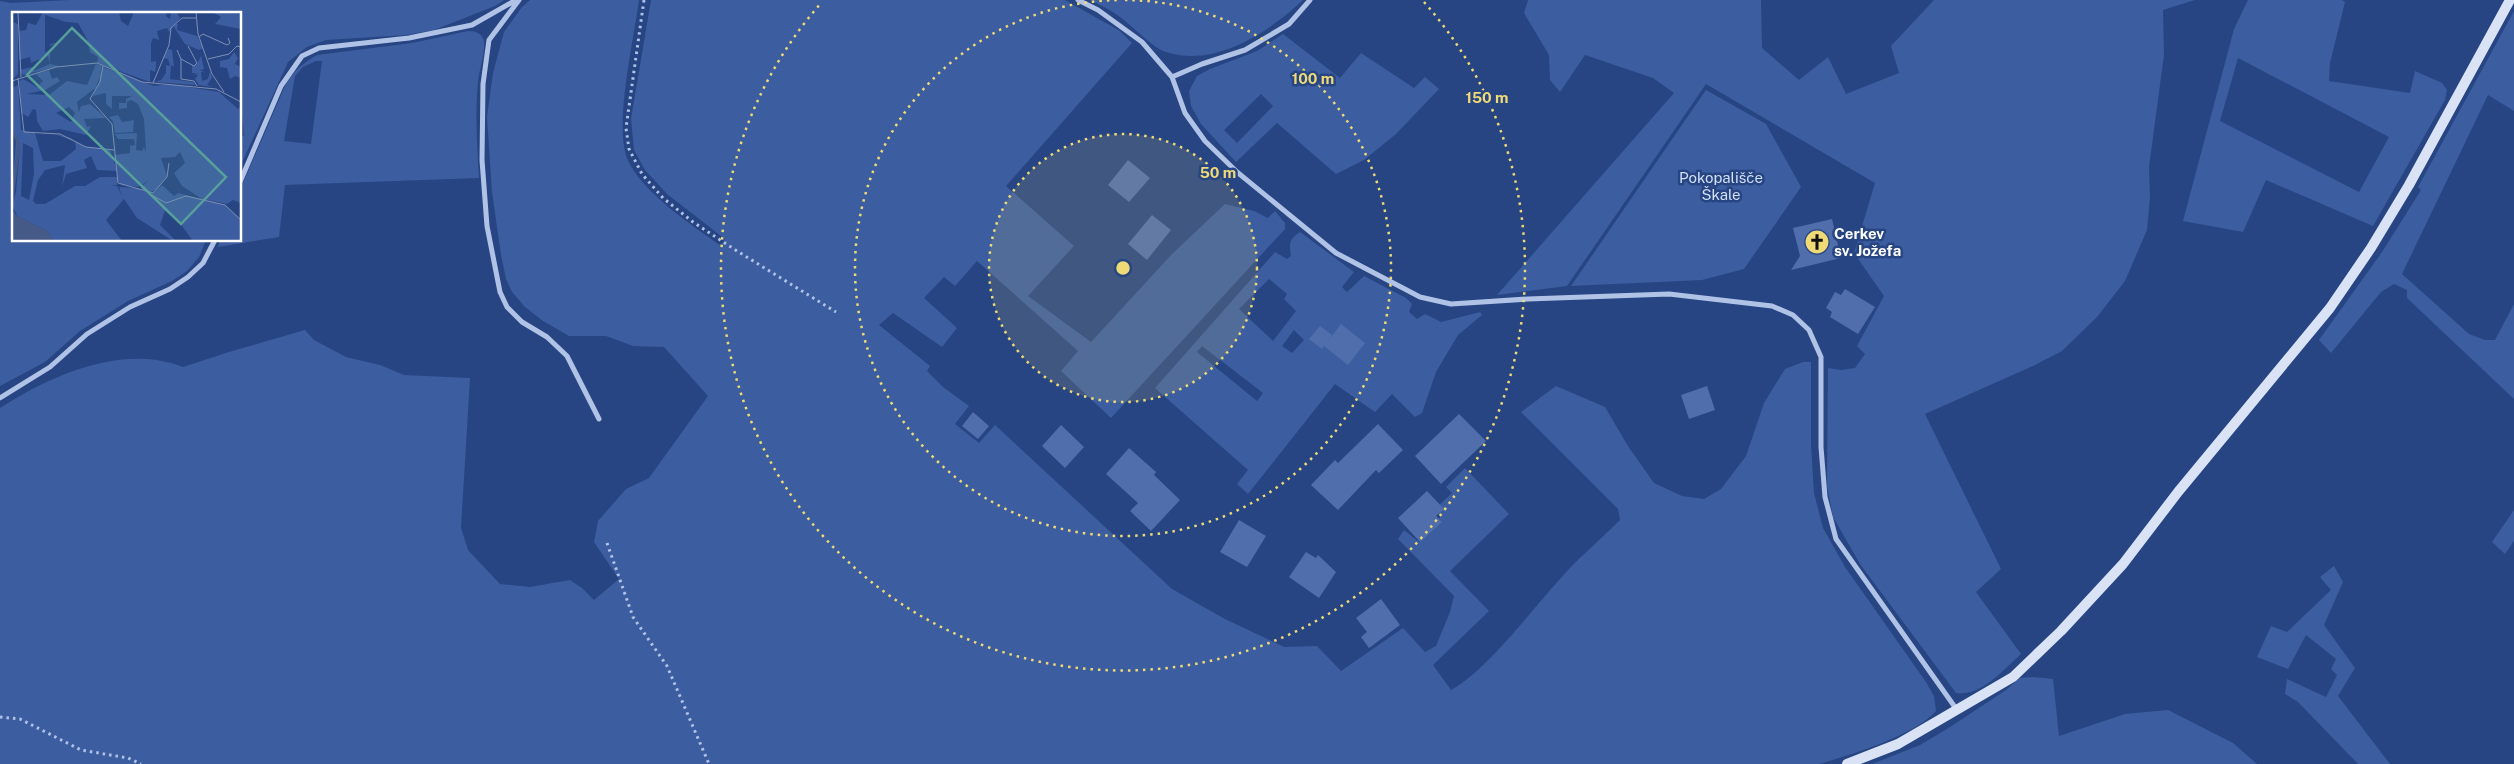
<svg xmlns="http://www.w3.org/2000/svg" width="2514" height="764" font-family="'Public Sans',sans-serif">
<style>
.green{fill:#3c5d9f;fill-rule:evenodd}
.building{fill:#506eab}
.lines{fill:none;stroke-linecap:round;stroke-linejoin:round}
.path{stroke:#b0c3e7;stroke-width:3;stroke-dasharray:2.5 4;stroke-linecap:butt}
.street{stroke:#b0c3e7;stroke-width:5}
.secondary{stroke:#dae3f6;stroke-width:10}
.ring{fill:none;stroke:#efda76;stroke-width:2.5;stroke-dasharray:2.5 5}
.labels{text-anchor:middle;dominant-baseline:central;stroke-width:5;stroke-linejoin:round;paint-order:stroke}
.park-label{font-size:15px;fill:#d3dff5;stroke:#274583}
.poi-label{font-size:15px;font-weight:bold;fill:#fff;stroke:#274583;text-anchor:start}
.inset-river{fill:none;stroke:#465a87;stroke-width:2.5}
.inset-road{fill:none;stroke:#7d8fb5;stroke-width:1}
.view{fill:#579f9a;fill-opacity:0.15;stroke:#579f9a;stroke-width:2.5}
.inset-edge{fill:none;stroke:#fff;stroke-width:2.5}
.centre{fill:#efda76;stroke:#274583;stroke-width:2.5}
.ring-label{font-size:15px;text-anchor:middle;font-weight:bold;fill:#efda76;stroke:#274583;stroke-width:5;stroke-linejoin:round;paint-order:stroke}
</style>
<rect width="100%" height="100%" fill="#274583"/>
<path class="green" d="M69,0H504L495,6L434,30L406,35L326,40L307,47L288,62L240,167V139L244,135L240,97V14H14V240H206L199,257L187,271L172,281L128,301L80,331L45,362L0,386V1L11,3Z
M530,0H639C634,39 614,124 627,158C640,191 693,226 721,246L725,239L667,194L645,170L634,150L631,119L651,0H1065L1120,31L1132,43L1006,186L1074,246L1028,296L1091,342L1172,254L1225,204L1254,211L1268,218L1275,211L1285,223V229L1111,418L1061,371L1078,351L977,261L955,286L944,277L924,298L957,328L942,347L893,313L879,325L930,366L927,371L943,387L969,406L955,424L979,443L995,425L1172,589L1225,619L1284,647L1317,646L1341,671L1403,628L1425,652L1436,646L1450,612L1454,596L1398,539L1404,530L1419,542L1441,516L1434,510L1452,493L1446,487L1465,468L1509,514L1450,571L1489,611L1433,665L1451,690C1487,670 1530,612 1559,580C1577,559 1600,540 1620,520L1618,509L1521,412L1556,386L1605,407L1628,446L1654,483L1682,496L1704,499L1721,489L1746,456L1764,403L1785,369L1803,362H1811V444L1814,493L1823,528L1845,567L1926,682L1934,696L1936,711C1915,735 1851,755 1819,764H0V408C51,375 123,343 183,367L229,352L305,330L314,340L346,357L380,365L404,375L470,378L461,528L468,550L500,584L530,587L570,580L582,588L594,600L619,579L594,542L598,521L626,489L649,478L708,396L664,347L633,346L606,336H569L543,321L525,307L512,292L506,279L501,255L492,192L487,117L493,73L504,32L522,7Z
M1090,0H1303C1269,32 1215,68 1166,52C1151,47 1133,26 1120,17C1111,10 1100,5 1090,0Z
M1528,0H1761L1762,48L1799,80L1828,57L1846,94L1899,73L1891,46L1934,0H2195L2163,10L2164,55L2149,167L2150,197L2147,230L2125,281L2097,317L2062,351L2035,365L1925,414L2001,569L1976,592L2021,654C2003,670 1981,697 1956,693L1860,564L1833,517L1827,486L1828,368L1841,370L1855,368L1865,354L1857,346L1884,296L1854,253L1875,183L1706,84L1567,286L1497,295L1674,93L1653,78L1585,55L1560,92L1550,80L1549,55L1524,13Z
M2248,0H2342L2345,2L2330,63L2329,81L2410,93L2415,71L2442,83L2447,90L2445,100L2373,226L2266,180L2243,232L2183,221L2234,29ZM2238,58L2389,137L2359,192L2220,121Z
M2514,11V111L2488,95L2402,274L2469,334L2485,340H2495L2514,304V399L2407,298V290L2394,284L2381,292L2331,353L2319,340L2382,252L2421,190L2418,187Z
M468,31C476,31 484,34 484,43C485,55 479,70 478,82C475,114 477,146 479,178L285,185L279,237L218,247L220,240H240V190L285,86C292,72 303,63 317,55L412,43ZM316,61H322L311,144L284,141L295,76L303,67Z
M1283,34L1340,78L1361,53L1414,88L1425,77L1439,89L1396,134L1364,160L1336,174L1277,123L1236,162L1201,124L1191,106L1189,91L1197,76L1210,69L1257,51ZM1261,94L1273,106L1237,143L1224,130Z
M1706,90L1766,124L1801,187L1744,269L1702,280L1571,286Z
M1300,232L1354,272L1342,287L1347,292L1364,276L1406,298L1412,304L1409,312L1417,319L1425,314L1441,322L1480,312L1482,315L1458,335L1436,372L1422,413L1415,417L1392,394L1375,412L1335,384L1248,494L1237,484L1248,470L1155,388L1275,252L1287,259L1291,256C1289,244 1289,239 1300,232ZM1269,279L1287,294L1284,299L1296,311L1273,341L1239,309ZM1294,330L1304,340L1292,353L1282,346ZM1202,346L1263,393L1257,401L1197,352Z
M2514,510V541L2505,554L2492,542Z
M2334,566L2343,582L2324,625L2355,668L2338,696L2390,764H2358L2298,702L2285,694L2287,679L2326,697L2337,675L2331,669L2336,659L2306,635L2288,669L2257,657L2271,626L2287,632L2331,590L2320,577Z
M2034,677L2053,679L2059,736L2125,714L2168,710L2233,743L2257,764H1872L1920,745L1947,729L2006,690L2020,678Z"/>
<path class="building" d="M1128,160L1150,178L1129,202L1108,185Z
M1152,215L1171,230L1147,260L1128,244Z
M1832,219L1841,258L1791,270L1800,256L1793,228Z
M1845,289L1875,307L1858,334L1830,317L1832,312L1826,308L1835,292L1841,295Z
M1341,324L1365,343L1348,365L1324,346Z
M1320,326L1332,335L1322,349L1309,339Z
M1707,386L1715,410L1689,419L1681,395Z
M973,412L989,426L978,439L962,426Z
M1459,414L1486,441L1441,484L1415,456Z
M1378,424L1403,450L1379,473L1376,470L1338,510L1311,485L1335,460L1338,463Z
M1061,425L1084,447L1065,468L1042,446Z
M1129,448L1156,472L1154,475L1180,500L1151,531L1130,511L1138,503L1106,474Z
M1427,491L1444,509L1436,516L1442,522L1420,542L1398,518Z
M1239,520L1266,536L1247,567L1220,552Z
M1306,552L1316,558L1318,555L1336,572L1319,598L1289,577Z
M1381,599L1400,625L1369,648L1361,637L1367,632L1356,618Z"/>
<g class="lines">
<path class="path" d="M644,0L626,128L629,149L642,174L663,198L693,222L737,251L836,312
M607,543L633,617L667,666L709,764
M0,717L20,719L81,750L128,758L141,764"/>
<path class="street" d="M519,0L489,40L483,84L482,160L487,226L500,292L507,307L522,322L547,337L567,356L599,419
M1078,0L1098,10L1142,42L1172,77L1185,113L1205,141L1237,172L1336,253L1420,297L1451,304L1528,299L1669,294L1772,306L1793,315L1809,330L1821,357V447L1825,497L1836,539L1957,710
M1172,77L1202,64L1245,50L1289,24L1310,0
M240,182L281,86L302,56L319,48L409,38L472,25L516,0
M0,398L50,367L87,334L130,307L170,289L188,277L203,263L215,240"/>
<path class="secondary" d="M1847,764L1898,744L2013,677L2061,631L2123,564L2178,492L2330,308L2371,248L2409,185L2510,0"/>
</g>
<circle cx="1123" cy="268" r="134" fill="#efda76" fill-opacity=".12"/>
<g class="ring">
<circle cx="1123" cy="268" r="134"/>
<path d="M1125 0A268 268 0 1 1 1121 0"/>
<path d="M1424 2A402 402 0 1 1 822 2"/>
</g>
<defs>
<symbol id="church-disc" viewBox="-11 -11 22 22"><circle r="9.5" fill="#efda76" stroke="#274583"/><path d="M-1.2-6h2.4v3.5h3.3v2.4h-3.3V6h-2.4V-.1h-3.3v-2.4h3.3Z" fill="#111"/></symbol>
</defs>
<g fill-rule="evenodd">
<use href="#church-disc" x="1803" y="228" width="28" height="28"/>
</g>
<g class="labels">
<g class="park-label">
<text x="1721" y="177">Pokopališče<tspan x="1721" dy="17">Škale</tspan></text>
</g>
<g class="poi-label">
<text x="1834" y="233">Cerkev<tspan x="1834" dy="17">sv. Jožefa</tspan></text>
</g>
</g>
<g transform="translate(12 12)">
<rect width="229" height="229" fill="#274583"/>
<path d="M31,0H107L109,9L116,14L122,0H155L154,4L158,7L159,0H165L168,6L157,20L155,16L145,19L147,28L141,26L139,31V50L144,49V55L143,60L138,58V70L85,51L86,45L78,40L75,27L66,11L54,10L33,3V41L38,38V32L48,30L38,34V52L47,54L11,63L7,58L21,55L22,59L38,52L36,44L19,51L18,45L7,48V19L14,18L16,11L24,13ZM200,0H229V17L203,12L209,5ZM0,10L6,12V62L0,68V14H5H0ZM163,12H166L165,18L185,24L191,36L187,38L173,32L162,15ZM156,37L160,38L162,55L159,53L158,67L181,70L183,73L143,70L149,68L154,61V53L158,54L156,47L151,46ZM222,40L226,46L223,52L229,55V66L223,64L218,67L215,56L208,55V49L217,47ZM189,44L192,57L188,58L192,60H189L190,69L196,67L198,59L200,66L195,73L201,75L187,73L183,67L186,63L181,62L187,61H180V54L185,52ZM84,52L90,54L86,74L65,90L67,100L69,94L78,92L94,106L72,107L75,115L79,114L74,123L48,117L31,119L25,109L24,98L21,97L16,105L10,101L7,69L11,67L25,75L31,69L24,62L37,58L40,67L45,65L48,69L33,78L15,82L37,83L55,69L75,73ZM57,95L63,101L59,110L44,101ZM91,55L142,74L158,72L207,80L226,97L229,94V191L221,188L215,192L190,187L170,174L162,161L173,151L168,140L163,145L149,146L155,164L146,176L137,181L130,179L129,175L137,168L126,175L110,173L106,169L102,143L118,141V134L123,133L122,127H106L103,122L125,121L124,138L130,139L132,135L134,140L132,107L126,92L119,88L115,90V96L107,97V91H114V87L120,84H100V97L94,92V81L81,84ZM6,73L9,118L23,121L31,149H49L64,137L63,129L39,121L59,126L71,134L98,138L105,159L85,158L79,144L72,148L75,156L54,162L50,175L53,153L33,158L26,168L21,189L24,192H33L63,174H73L88,165H106L105,173L99,174H105L110,184L107,175L126,176L139,183L150,173L162,184L166,181L213,193L229,208V229H181L168,211L153,199L148,213L164,229H161L125,206L112,187L94,208L110,229H41L35,219L5,204L0,192L4,180L8,133L0,116V76ZM11,131L21,136L22,162L17,188L9,184ZM106,103L110,110L122,108L121,120L103,121L101,109L97,105ZM0,117L5,126L6,133L0,185L4,127Z" fill="#3c5d9f" fill-rule="evenodd"/>
<path d="M0,198L5,204L35,219L42,229H0Z" fill="#465a87"/>
<path class="inset-river" d="M0,117L7,134L0,189"/>
<path class="inset-road" d="M6,0L9,65M184,0L186,22L200,62L212,80M187,25L191,22L215,33L218,31L216,26M165,38L169,47V67L182,69L185,74M169,47L182,54L185,51L176,34M196,47L217,42L225,34L229,35M91,54L88,70L78,87L100,112L106,171L141,181L155,165L157,151M6,66L12,120L48,122L74,135L102,138M0,69L44,55L85,51L130,70L204,77L229,90M141,71L157,33L159,16L170,6H184M138,182L154,191L174,184L213,193L229,208"/>
<path class="view" d="M60,16L214,165L169,212L15,63Z"/>
<rect width="229" height="229" class="inset-edge"/>
</g>
<circle cx="1123" cy="268" r="8" class="centre"/>
<g class="ring-label">
<text x="1313" y="84">100 m</text>
<text x="1487" y="103">150 m</text>
<text x="1218" y="178">50 m</text>
</g>
</svg>
